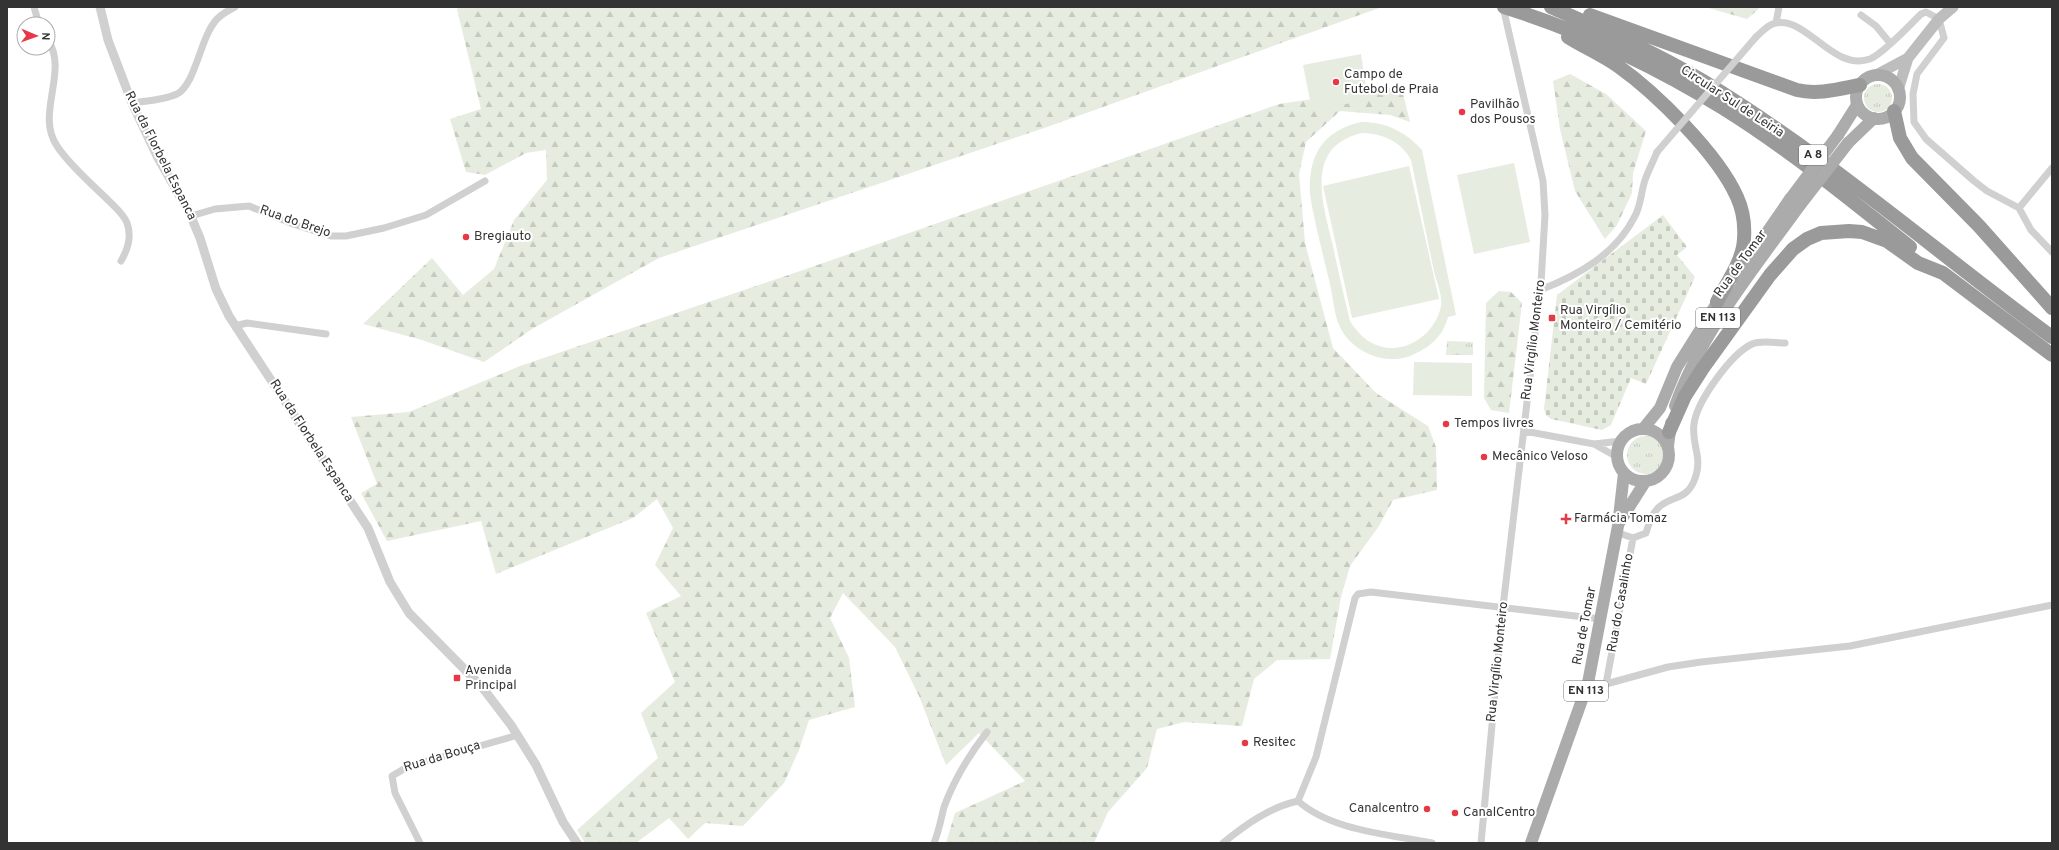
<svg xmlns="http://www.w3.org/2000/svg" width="2059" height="850" font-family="Overpass,sans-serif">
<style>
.grass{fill:url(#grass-tufts)}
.forest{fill:url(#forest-firs)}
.cemetery{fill:url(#cemetery-stones)}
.pitch{fill:#e6ecdf;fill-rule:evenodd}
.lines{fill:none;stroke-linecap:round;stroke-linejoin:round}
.minor{stroke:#d0d0d0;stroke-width:7}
.tertiary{stroke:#d0d0d0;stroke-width:9}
.secondary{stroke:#bdbdbd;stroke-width:11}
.primary{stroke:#ababab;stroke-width:12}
.motorway{stroke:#9a9a9a;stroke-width:14}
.minor-bridge{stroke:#d0d0d0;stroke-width:7}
.primary-bridge{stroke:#ababab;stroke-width:12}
.poi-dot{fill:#e63946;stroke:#fff;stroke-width:1.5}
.labels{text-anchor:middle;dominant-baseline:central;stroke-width:4;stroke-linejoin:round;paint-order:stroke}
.shield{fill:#fff;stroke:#707070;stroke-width:1}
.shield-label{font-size:12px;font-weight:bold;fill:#333}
.poi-label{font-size:13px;fill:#333;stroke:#fff;text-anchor:start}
.street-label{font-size:13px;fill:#333;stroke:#fff}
</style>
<defs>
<pattern id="grass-tufts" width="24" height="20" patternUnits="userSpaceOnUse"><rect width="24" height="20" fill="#e6ecdf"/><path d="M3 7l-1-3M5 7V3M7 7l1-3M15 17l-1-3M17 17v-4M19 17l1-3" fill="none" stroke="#c6cbc0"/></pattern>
<pattern id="forest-firs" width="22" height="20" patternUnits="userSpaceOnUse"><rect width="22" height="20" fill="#e6ecdf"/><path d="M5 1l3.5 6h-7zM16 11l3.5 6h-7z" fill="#c6cbc0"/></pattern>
<pattern id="cemetery-stones" width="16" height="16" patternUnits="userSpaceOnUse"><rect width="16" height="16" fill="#e6ecdf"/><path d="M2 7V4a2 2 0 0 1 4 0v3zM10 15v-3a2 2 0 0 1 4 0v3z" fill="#c6cbc0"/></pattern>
</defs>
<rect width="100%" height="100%" fill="#fff"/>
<path class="grass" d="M1864 98a14 14 0 1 1 28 0a14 14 0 1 1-28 0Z
M1447,341L1473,342V355H1446Z
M1627 455a19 19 0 1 1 38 0a19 19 0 1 1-38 0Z"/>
<path class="forest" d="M460,7H1382L1047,127L659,258L532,329L484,362L422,340L363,324L432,258L463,295L494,269L514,220L547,180L546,150L526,153L485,175L466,172L450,119L481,109L457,9Z
M1705,7H1761L1747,19Z
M1570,74L1606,94L1646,131L1633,173L1632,193L1617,225L1605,239L1575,191L1560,129L1553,81Z
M1401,86L1410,122L1390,115L1340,111L1306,142L1299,174L1305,243L1333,348L1376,393L1428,426L1436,447L1437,490L1393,500L1379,526L1350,566L1341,597L1330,659L1277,660L1254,679L1242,726L1184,722L1157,729L1147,768L1108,812L1094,843H946L955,813L1025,781L979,733L946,765L919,696L895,647L843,593L830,618L849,658L855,707L809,720L799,750L784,783L743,826L705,823L688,839L669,818L636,843H585L577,830L658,758L641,713L675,682L646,613L681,596L655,565L673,528L657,499L633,518L496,574L481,521L387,541L361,493L377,484L351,417L409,412L520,366L806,269L1279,104Z
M1499,291L1511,292L1522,303L1509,413L1491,410L1484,398L1486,303Z"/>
<path class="cemetery" d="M1663,215L1687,247L1677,255L1695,277L1646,384L1631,378L1611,425L1602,430L1551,419L1546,415L1544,409L1557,295Z"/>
<path class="pitch" d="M1361,54L1368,100L1312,110L1303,65Z
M1361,122C1386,122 1406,132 1422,150L1456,315L1448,317C1443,337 1429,348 1410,356C1384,366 1350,351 1339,325C1334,313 1333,297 1330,284C1323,254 1315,225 1310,195C1308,156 1322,131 1361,122ZM1362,133C1382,133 1402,142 1411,160C1419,197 1426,234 1434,271C1436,281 1443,296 1441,306C1437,328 1416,347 1394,348C1374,349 1359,336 1350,321C1344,296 1338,271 1333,246C1323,204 1303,147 1362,133Z
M1514,163L1530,242L1474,254L1457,175Z
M1409,166L1439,299L1352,318L1323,186Z
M1414,362L1472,363V396L1413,395Z"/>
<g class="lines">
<path class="minor" d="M34,7L39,24
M1861,15L1876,26L1890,43
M1776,23L1779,7
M1756,37C1762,32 1768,24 1776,23C1808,17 1833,72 1870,59C1883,54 1910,25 1921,14L1926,12L1939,19L1944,38L1917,74L1913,94L1914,122L1926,139L1974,181L1987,191L2019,208L2031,230L2052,252
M48,40C69,72 35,114 57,146C70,166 93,185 110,202C116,208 124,215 127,223C132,236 128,249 121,261
M132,103C146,101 164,100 177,94C196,84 200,37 217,19C222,14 229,10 235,7
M2019,208L2052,168
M191,216L215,209L249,206L293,224L331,236H346L384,228L426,215L485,181
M1540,290C1579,275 1616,254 1635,216C1641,205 1641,192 1645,180C1648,171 1653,162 1657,152
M235,326L247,323L326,334
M1524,431L1594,444L1621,441
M1594,444L1617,457
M1633,538L1646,533C1649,523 1653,510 1663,504C1675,496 1687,498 1694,481C1704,457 1691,446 1694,424C1697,401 1731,354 1752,344C1761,340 1775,343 1785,343
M1588,683L1606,684L1668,667L1701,662L1850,646L2052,605
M1606,684L1633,538L1616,532
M420,843L395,793L392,776L409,766L518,735
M934,843C939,831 941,819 944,807C954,780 969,755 987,732
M1223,843C1245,825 1270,807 1298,801
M1432,843C1388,834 1332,831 1298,801L1316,757L1355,598L1358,594L1371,592L1601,619
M1481,843L1503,607L1541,283L1545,215L1543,181L1503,7"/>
<path class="tertiary" d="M100,7L108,40L132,103L158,158L189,212L200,238L216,289L229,316L368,528L390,582L409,613L482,687L511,725L536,765L563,822L577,843"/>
<path class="secondary" d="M1876,75L1908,58L1939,19L1953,7
M1898,90L1908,58"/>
<path class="primary" d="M1856 97a22 22 0 1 1 44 0a22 22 0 1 1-44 0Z
M1838,135L1857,105
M1848,143L1874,118
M1736,277L1790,199
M1675,406C1702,331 1754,269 1800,205
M1617 455a26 26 0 1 1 52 0a26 26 0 1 1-52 0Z
M1643,429L1660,408L1677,367L1722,295
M1668,446L1671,423
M1619,523L1645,482
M1531,843L1588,683L1618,526L1624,473"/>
<path class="motorway" d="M1504,7C1581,31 1655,66 1723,108C1789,149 1849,199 1910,247
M1551,7C1603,30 1655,52 1703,81C1827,156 1936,252 2052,337
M1590,15L1797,90C1818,95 1839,89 1860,85
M1568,37C1584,47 1602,55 1618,66C1656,93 1718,154 1737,197C1743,210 1745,225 1744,239C1743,261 1727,282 1717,302
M1894,111L1900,138L1912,158L1979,226L2052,308
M1669,432L1685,396L1703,368L1770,275L1793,249L1807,239L1821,233L1849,231L1862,232L1887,241L1918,263L1943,273L2052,355"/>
<path class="minor-bridge" d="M1657,152L1756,37"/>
<path class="primary-bridge" d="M1790,199L1838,135
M1800,205L1848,143"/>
</g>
<g class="poi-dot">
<circle cx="1336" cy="82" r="4"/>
<circle cx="1462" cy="112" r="4"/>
<circle cx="466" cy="237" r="4"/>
<rect x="1548" y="314" width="8" height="8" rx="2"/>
<circle cx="1446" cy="424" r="4"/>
<circle cx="1484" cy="457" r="4"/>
<path d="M1564 513h4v4h4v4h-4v4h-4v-4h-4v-4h4z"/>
<rect x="453" y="674" width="8" height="8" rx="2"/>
<circle cx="1245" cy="743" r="4"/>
<circle cx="1427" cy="809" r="4"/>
<circle cx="1455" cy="813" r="4"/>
</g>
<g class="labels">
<g class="shield">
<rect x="1799" y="145" width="28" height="20" rx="3"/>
<rect x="1696" y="308" width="44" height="20" rx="3"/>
<rect x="1564" y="681" width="44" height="20" rx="3"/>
</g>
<g class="shield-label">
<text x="1813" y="155">A 8</text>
<text x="1718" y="318">EN 113</text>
<text x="1586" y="691">EN 113</text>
</g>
<g class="poi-label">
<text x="1344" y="75">Campo de<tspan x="1344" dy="15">Futebol de Praia</tspan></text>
<text x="1470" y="105">Pavilhão<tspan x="1470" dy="15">dos Pousos</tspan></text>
<text x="474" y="237">Bregiauto</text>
<text x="1560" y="311">Rua Virgílio<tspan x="1560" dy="15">Monteiro / Cemitério</tspan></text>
<text x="1454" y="424">Tempos livres</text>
<text x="1492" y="457">Mecânico Veloso</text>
<text x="1574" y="519">Farmácia Tomaz</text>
<text x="465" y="671">Avenida<tspan x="465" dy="15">Principal</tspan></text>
<text x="1253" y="743">Resitec</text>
<text x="1419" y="809" text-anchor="end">Canalcentro</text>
<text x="1463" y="813">CanalCentro</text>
</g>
<g class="street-label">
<text transform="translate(1732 102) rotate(33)">Circular Sul de Leiria</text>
<text transform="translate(160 156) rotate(63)">Rua da Florbela Espanca</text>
<text transform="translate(295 222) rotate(19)">Rua do Brejo</text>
<text transform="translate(1741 264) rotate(-54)">Rua de Tomar</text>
<text transform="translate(1534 340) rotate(-83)">Rua Virgílio Monteiro</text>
<text transform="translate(311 441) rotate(57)">Rua da Florbela Espanca</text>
<text transform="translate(1621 603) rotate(-80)">Rua do Casalinho</text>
<text transform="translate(1585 626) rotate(-79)">Rua de Tomar</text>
<text transform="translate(1498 662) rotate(-84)">Rua Virgílio Monteiro</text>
<text transform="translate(442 757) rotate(-17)">Rua da Bouça</text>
</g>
</g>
<rect width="2059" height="850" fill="none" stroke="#333333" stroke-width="16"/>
<g transform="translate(36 36) rotate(92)"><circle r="19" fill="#ffffff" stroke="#adadad"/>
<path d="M0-3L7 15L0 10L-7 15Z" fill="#e63946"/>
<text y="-6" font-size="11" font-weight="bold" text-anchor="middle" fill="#333333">N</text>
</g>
</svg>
